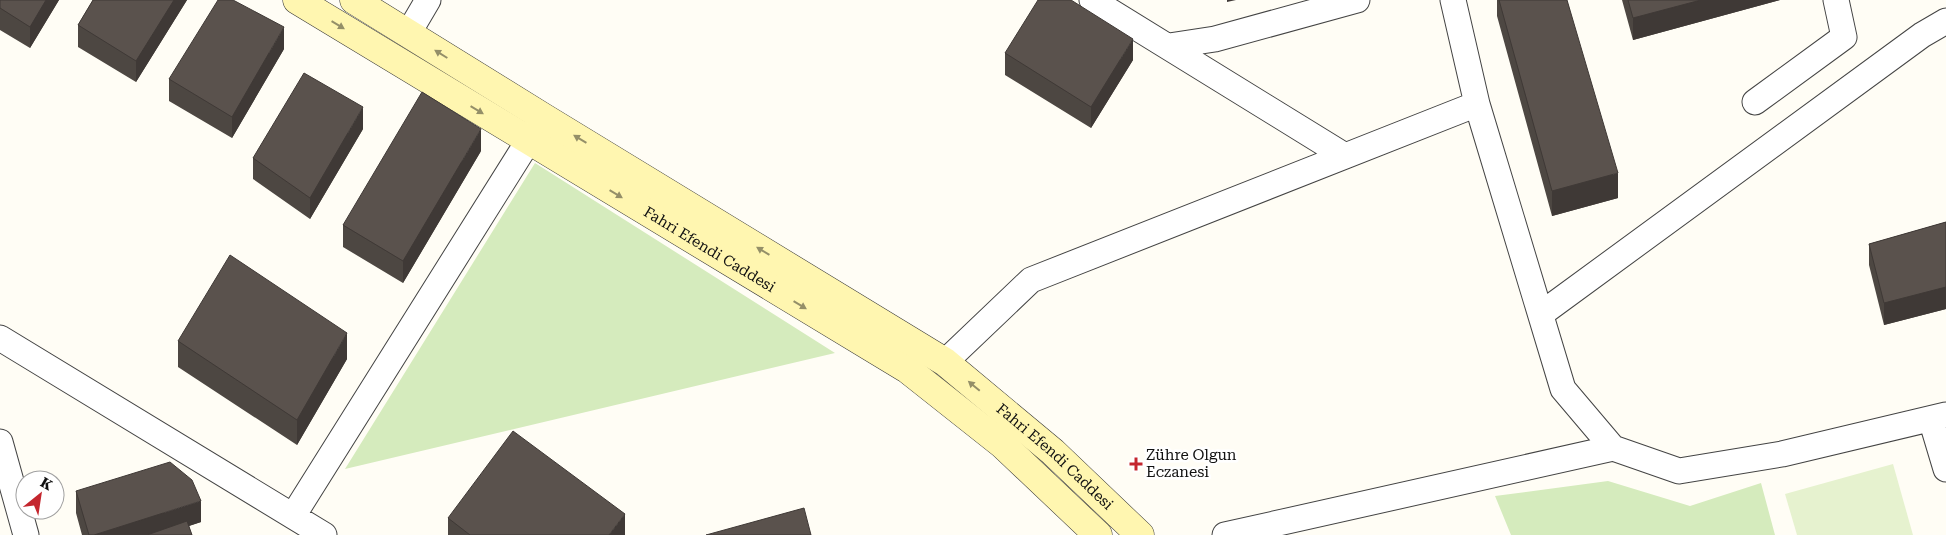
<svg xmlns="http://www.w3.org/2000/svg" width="1946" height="535" font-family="'Roboto Serif',serif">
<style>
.green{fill:#d5ebbd}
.pitch{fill:#e6f2cf}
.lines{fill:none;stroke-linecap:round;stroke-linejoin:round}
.street-casing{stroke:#444;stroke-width:27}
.secondary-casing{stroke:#333;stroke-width:29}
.street{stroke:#fff;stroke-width:25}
.secondary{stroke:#fff6b0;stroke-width:28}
.wall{fill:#4d4742}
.shaded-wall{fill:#3f3936}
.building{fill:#5a524d;stroke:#3f3936}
.oneway{fill:#948f68}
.poi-dot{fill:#c4262e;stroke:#fff;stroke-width:2}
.labels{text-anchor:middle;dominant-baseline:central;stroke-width:5;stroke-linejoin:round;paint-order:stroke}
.street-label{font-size:15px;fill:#111;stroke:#fff}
.poi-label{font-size:15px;fill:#111;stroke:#fff;text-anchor:start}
</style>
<rect width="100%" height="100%" fill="#fffdf5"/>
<path class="green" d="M535,163L835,353L345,469Z
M1608,481L1690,506L1761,483L1775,535H1511L1495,496Z"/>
<path class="pitch" d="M1893,464L1913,535H1797L1785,494Z"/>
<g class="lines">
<defs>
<path id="street" d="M1092,0L1345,156
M1453,0L1477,104L1563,389L1613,448L1679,471L1782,454L1946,415
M408,34L428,0
M1169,46L1215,39L1357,0
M1755,102L1844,37L1836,0
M1541,314L1922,35L1946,21
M0,338L324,535
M945,362L1031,280L1477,104
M1931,419L1946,469
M0,442L26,535
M293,516L539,124
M1225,535L1613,448"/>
<g id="secondary">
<path id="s1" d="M297,0L907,369L1003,445L1098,535"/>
<path id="s2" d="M354,0L543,117L945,362L1053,452L1140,535"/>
</g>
</defs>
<use href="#street" class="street-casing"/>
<use href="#secondary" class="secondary-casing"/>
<use href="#street" class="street"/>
<use href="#secondary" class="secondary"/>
</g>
<path class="wall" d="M0,0H59L30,48L0,30Z
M93,0H187L136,82L78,47V25Z
M1497,0H1567L1618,198L1552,216L1497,16Z
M1622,0H1780L1633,40Z
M284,49L232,138L169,101V79Z
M1005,53L1133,60L1091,128L1005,75Z
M363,129L310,219L253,179V158Z
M481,151L403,283L343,247V225Z
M1946,222V309L1884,325L1869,265V244Z
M178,341L347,359L297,445L178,367Z
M76,491L201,522L189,526L192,535H82L76,513Z
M448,518L625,535H448Z"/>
<path class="shaded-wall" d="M46,0H59L30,48V27Z
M174,0H187L136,82V61Z
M1227,0H1236L1227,2Z
M1701,0H1780L1633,40V18Z
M284,27V49L232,138V117Z
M1133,39V60L1091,128V107Z
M363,107V129L310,219V198Z
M481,129V151L403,283V261Z
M1618,173V198L1552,216V191Z
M1946,287V309L1884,325V303Z
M347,333V359L297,445V420Z
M201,501V522L161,535H94Z
M625,514V535H609Z"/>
<path class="building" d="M0,0H46L30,27L0,8Z
M93,0H174L136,61L78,25Z
M218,0H233L284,27L232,117L169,79Z
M1038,0H1071L1133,39L1091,107L1005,53Z
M1499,0H1567L1618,173L1552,191Z
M1628,0H1701L1633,18Z
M304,73L363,107L310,198L253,158Z
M422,92L481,129L403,261L343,225Z
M1946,222V287L1884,303L1869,244Z
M230,255L347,333L297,420L178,341Z
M513,431L625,514L609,535H470L448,518Z
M170,462L192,480L201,501L94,535H89L76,491Z
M804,508L811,535H706Z
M187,521L192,535H147Z"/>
<defs><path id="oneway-solid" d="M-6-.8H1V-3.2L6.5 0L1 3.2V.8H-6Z" transform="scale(1.25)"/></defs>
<g class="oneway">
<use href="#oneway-solid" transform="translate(338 25) rotate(31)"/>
<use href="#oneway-solid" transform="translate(441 54) rotate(-148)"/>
<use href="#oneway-solid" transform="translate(477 110) rotate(31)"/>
<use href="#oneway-solid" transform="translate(580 139) rotate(-149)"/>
<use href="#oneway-solid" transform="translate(616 194) rotate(31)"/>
<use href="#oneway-solid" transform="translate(763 251) rotate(-149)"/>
<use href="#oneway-solid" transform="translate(800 305) rotate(31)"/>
<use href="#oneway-solid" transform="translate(974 386) rotate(-140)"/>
</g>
<path class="poi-dot" d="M1133.5 456.5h5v5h5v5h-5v5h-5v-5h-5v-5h5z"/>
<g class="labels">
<g class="street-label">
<text stroke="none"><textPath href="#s1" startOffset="482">Fahri Efendi Caddesi</textPath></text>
<text stroke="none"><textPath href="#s2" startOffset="838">Fahri Efendi Caddesi</textPath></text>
</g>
<g class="poi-label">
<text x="1146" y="455">Zühre Olgun<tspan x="1146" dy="17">Eczanesi</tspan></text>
</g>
</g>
<g transform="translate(40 495) rotate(30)"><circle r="24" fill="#ffffff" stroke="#a0a0a0"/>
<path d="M0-4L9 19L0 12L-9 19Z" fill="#c4262e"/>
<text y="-8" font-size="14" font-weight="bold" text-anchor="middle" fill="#111111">K</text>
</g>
</svg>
